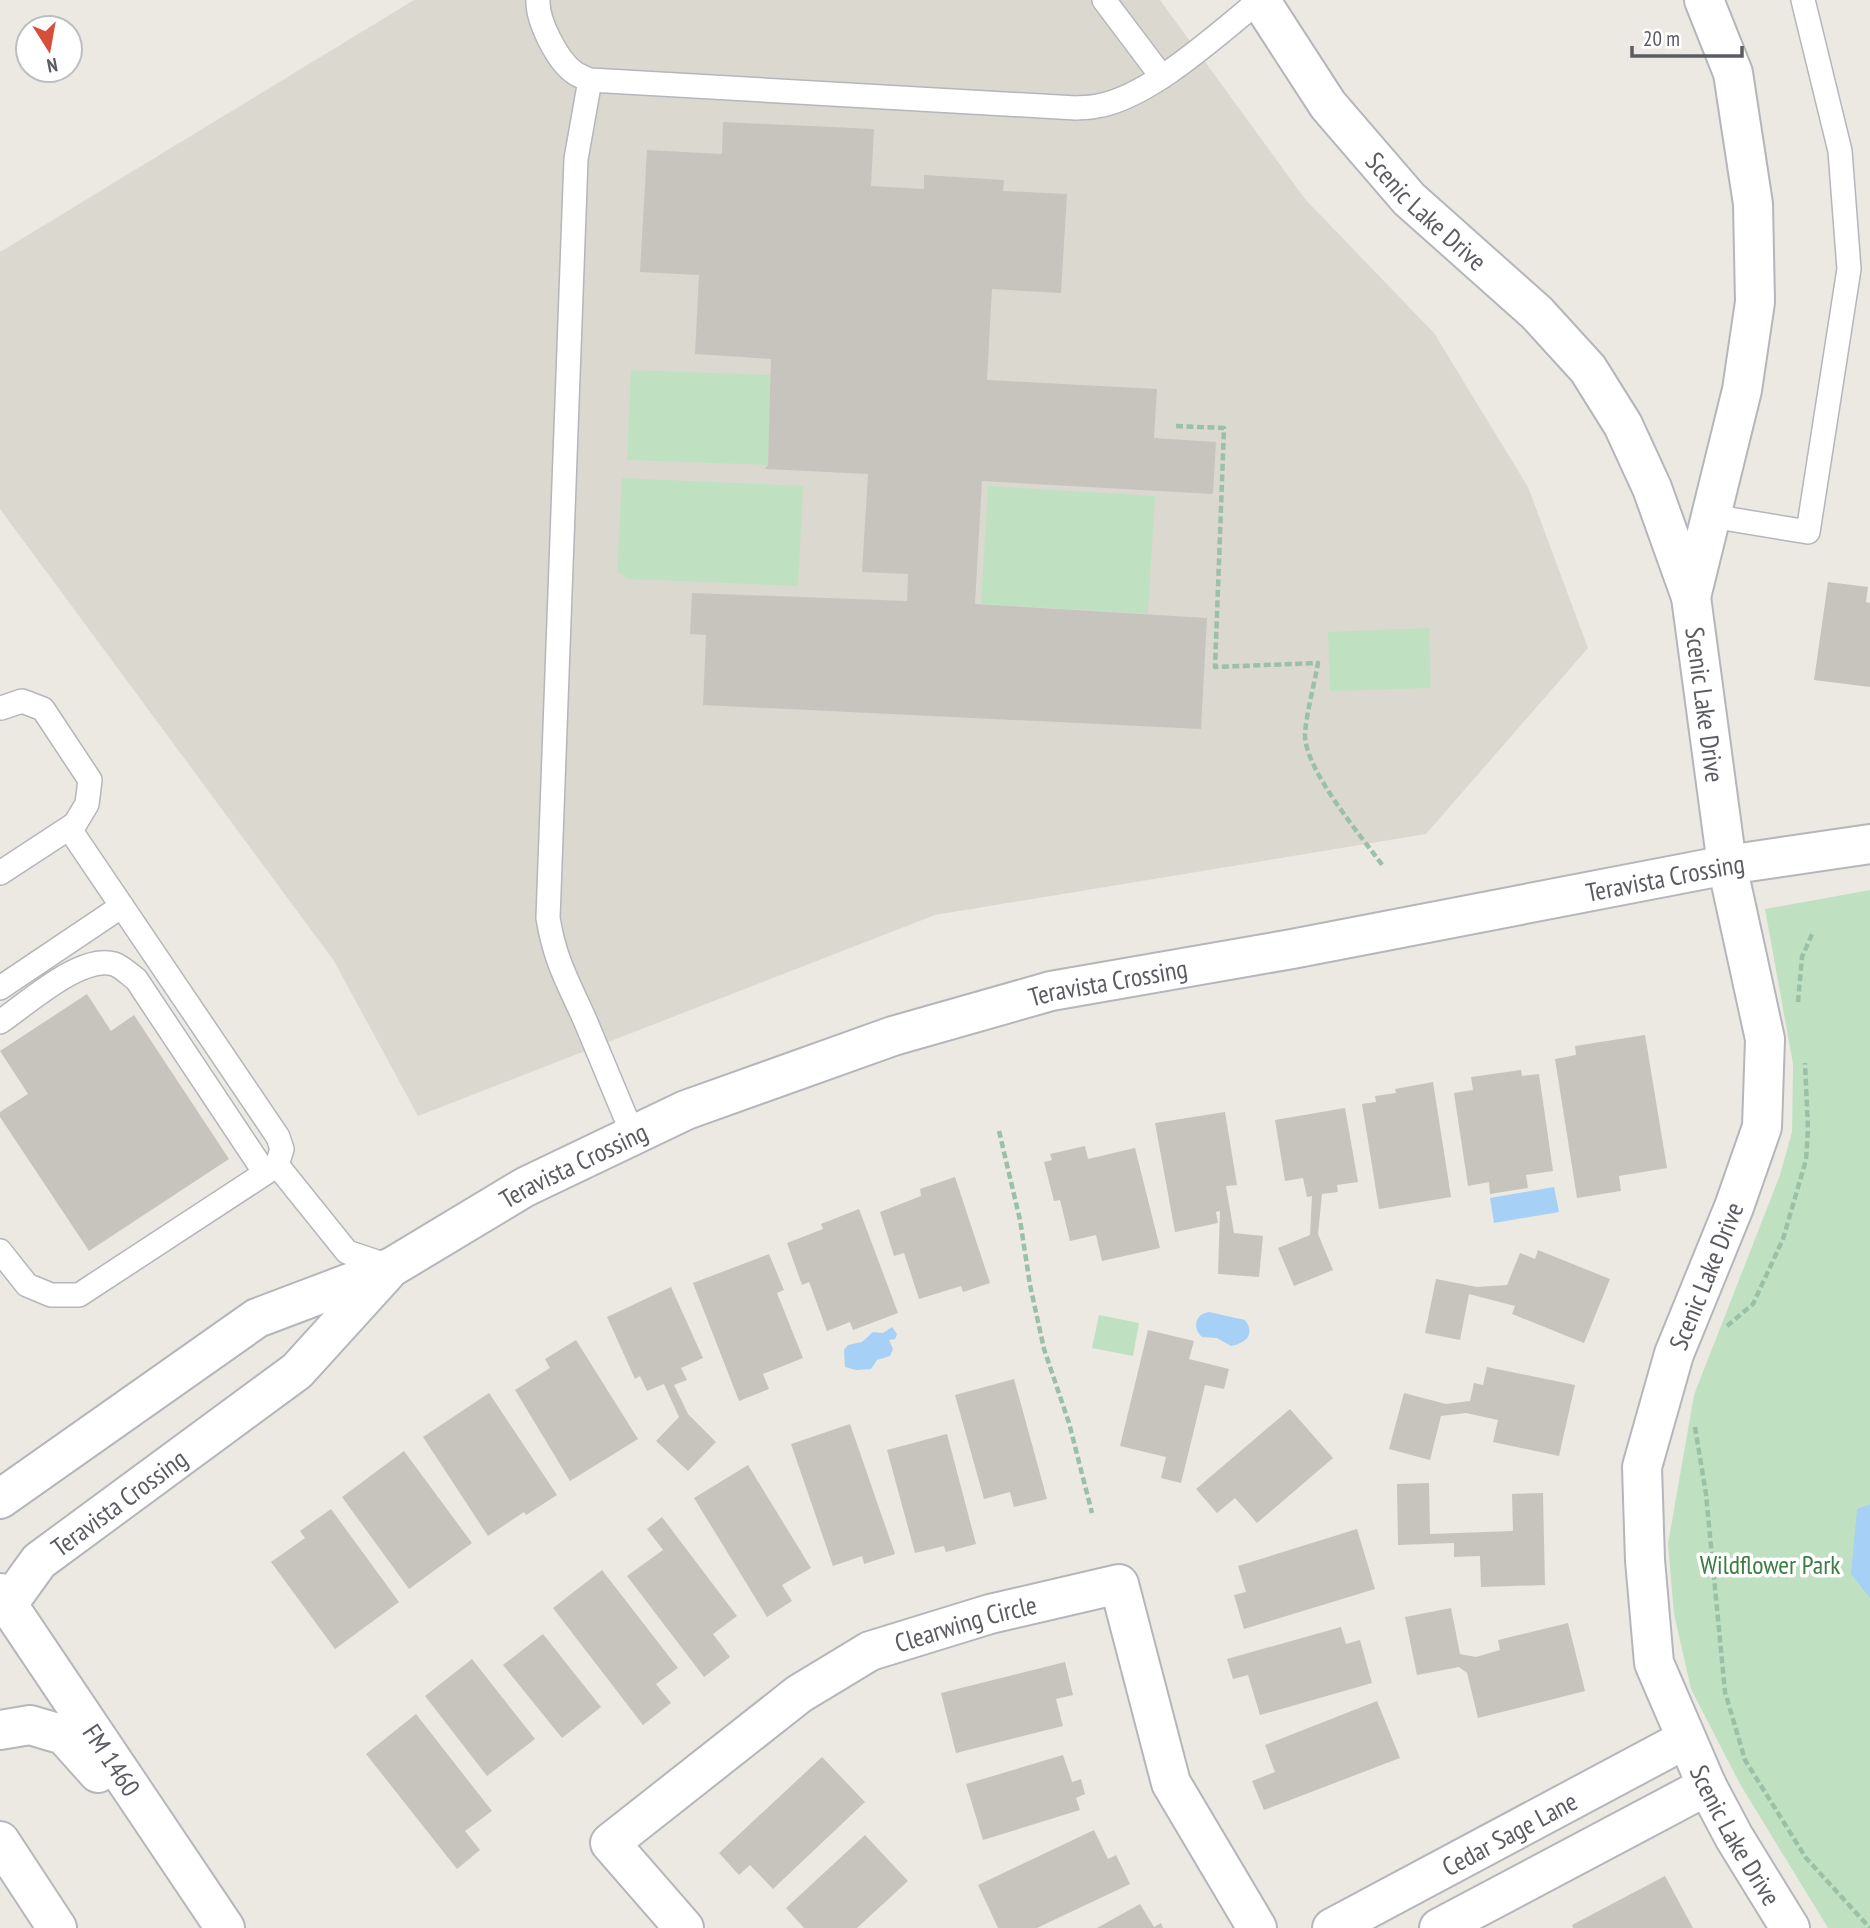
<svg xmlns="http://www.w3.org/2000/svg" width="1870" height="1928" font-family="'PT Sans Narrow',sans-serif">
<style>
.education{fill:#dbd8cf}
.green{fill:#c0e1c1}
.water{fill:#a6d0f6}
.building{fill:#c7c4be}
.lines{fill:none;stroke-linecap:round;stroke-linejoin:round}
.service-casing{stroke:#b4b6bb;stroke-width:26}
.minor-casing{stroke:#b4b6bb;stroke-width:42}
.secondary-casing{stroke:#b5b7bc;stroke-width:42}
.path{stroke:#9ac1a7;stroke-width:4.5;stroke-dasharray:7 3.5;stroke-linecap:butt}
.service{stroke:#fff;stroke-width:23}
.minor{stroke:#fff;stroke-width:38}
.secondary{stroke:#fff;stroke-width:38}
.labels{text-anchor:middle;dominant-baseline:central;stroke-width:7;stroke-linejoin:round;paint-order:stroke}
.street-label{font-size:26px;fill:#5a5c61;stroke:#fff}
.park-label{font-size:26px;fill:#3c7d42;stroke:#fff}
</style>
<rect width="100%" height="100%" fill="#ebe9e1"/>
<path class="education" d="M414,0H1160L1305,199L1434,333L1528,487L1588,648L1426,834L935,915L418,1116L334,961L0,509V252Z"/>
<path class="green" d="M631,370L772,375L768,465L627,460Z
M622,478L803,486L798,586L627,579L617,571Z
M988,486L1155,496L1148,614L981,604Z
M1429,628L1431,688L1330,691L1328,632Z
M1870,890V1928H1828L1740,1784L1691,1689L1674,1614L1668,1544L1694,1395L1780,1175L1792,1132L1793,1064L1765,909Z
M1099,1315L1139,1323L1133,1356L1092,1348Z"/>
<path class="water" d="M1554,1187L1559,1212L1494,1223L1490,1198Z
M1209,1312L1245,1320C1256,1335 1245,1343 1231,1346L1217,1338L1202,1337C1192,1328 1195,1314 1209,1312Z
M892,1327L897,1334L895,1339L889,1340L893,1349L890,1356L877,1360L871,1369L856,1370L845,1367L844,1350L848,1345L862,1342L873,1332L883,1333Z
M1870,1504V1598L1851,1574L1857,1509Z"/>
<path class="building" d="M723,122L874,129L871,186L924,189V175L1004,180L1003,191L1067,194L1061,293L992,289L987,380L1157,389L1154,438L1216,442L1213,494L982,481L975,604L1207,618L1201,729L703,705L706,635L690,634L692,593L907,601L908,574L862,572L868,474L765,469L768,465L771,359L695,354L699,275L640,272L647,150L722,154Z
M1828,582L1868,587L1866,602L1870,603V687L1814,680Z
M87,994L111,1031L134,1015L229,1159L89,1251L0,1117V1112L28,1094L0,1051Z
M1645,1035L1667,1168L1619,1176L1621,1191L1577,1198L1555,1059L1576,1055L1575,1046Z
M1521,1070L1522,1076L1539,1074L1553,1171L1526,1175L1528,1188L1490,1194L1489,1182L1468,1186L1454,1093L1473,1090L1471,1077Z
M1433,1082L1451,1197L1379,1209L1362,1104L1376,1102L1375,1096L1396,1093L1395,1089Z
M1345,1108L1358,1182L1337,1185L1338,1192L1322,1194L1318,1234L1333,1270L1294,1286L1278,1248L1310,1235L1312,1196L1307,1197L1303,1178L1285,1181L1275,1120Z
M1225,1112L1237,1185L1226,1186L1234,1233L1263,1236L1259,1277L1218,1274L1220,1211L1216,1212L1218,1223L1175,1232L1155,1123Z
M1085,1146L1088,1159L1135,1148L1160,1248L1102,1261L1096,1235L1070,1241L1060,1200L1054,1201L1044,1162L1052,1160L1050,1154Z
M955,1177L990,1283L963,1292L961,1286L919,1299L904,1253L894,1256L880,1212L921,1196L920,1189Z
M859,1209L898,1313L853,1330L850,1322L827,1331L809,1282L802,1285L787,1243L823,1229L821,1224Z
M1538,1250L1610,1279L1584,1343L1512,1314L1515,1306L1469,1294L1460,1340L1425,1333L1436,1279L1477,1287L1507,1285L1520,1253L1535,1259Z
M769,1254L784,1290L777,1293L803,1358L763,1374L769,1389L739,1401L693,1283Z
M671,1287L703,1358L681,1368L687,1380L674,1385L688,1414L716,1442L688,1471L656,1441L679,1417L664,1384L647,1391L640,1376L635,1379L607,1317Z
M1148,1330L1194,1341L1189,1359L1229,1369L1224,1389L1205,1385L1181,1483L1161,1478L1166,1457L1120,1446Z
M576,1340L638,1439L570,1481L515,1390L550,1368L545,1359Z
M1487,1367L1575,1385L1559,1456L1493,1442L1498,1420L1466,1413L1441,1416L1430,1460L1389,1449L1404,1393L1446,1404L1470,1401L1474,1383L1483,1385Z
M1014,1379L1047,1499L1014,1507L1010,1492L984,1499L955,1395Z
M489,1393L557,1495L526,1515L524,1512L488,1536L423,1437Z
M1290,1409L1333,1458L1257,1523L1235,1498L1217,1513L1196,1489Z
M850,1424L895,1554L864,1564L862,1556L833,1566L791,1444Z
M947,1434L976,1544L946,1552L944,1546L915,1553L887,1450Z
M404,1451L472,1543L409,1589L342,1497Z
M748,1465L811,1568L782,1585L792,1601L767,1617L694,1498Z
M1429,1483L1430,1534L1513,1531L1512,1494L1543,1493L1545,1585L1481,1587L1480,1556L1454,1557V1543L1398,1545L1397,1484Z
M331,1509L399,1602L335,1649L271,1562L305,1538L300,1531Z
M662,1517L737,1616L713,1634L730,1657L704,1677L627,1576L663,1550L647,1529Z
M1357,1529L1375,1589L1244,1629L1234,1595L1246,1592L1238,1566Z
M602,1570L678,1668L656,1684L671,1703L643,1725L553,1608Z
M1451,1608L1460,1654L1476,1657L1500,1650L1498,1640L1568,1623L1585,1691L1478,1718L1467,1673L1459,1667L1417,1675L1405,1617Z
M1341,1627L1346,1644L1360,1640L1372,1683L1260,1715L1248,1675L1233,1679L1227,1659Z
M543,1634L601,1707L562,1738L503,1665Z
M472,1659L535,1739L487,1776L425,1696Z
M1065,1662L1073,1695L1056,1699L1063,1726L956,1753L941,1693Z
M1377,1701L1400,1758L1264,1810L1252,1781L1275,1772L1265,1745Z
M416,1714L492,1811L465,1831L480,1850L457,1869L366,1754Z
M1063,1755L1072,1782L1081,1779L1085,1794L1076,1798L1080,1810L983,1840L966,1784Z
M822,1757L865,1802L773,1889L750,1865L739,1875L719,1853Z
M1094,1830L1108,1859L1116,1855L1130,1884L1037,1928H998L978,1885Z
M865,1835L908,1881L857,1928H804L786,1908Z
M1665,1876L1693,1928H1573L1572,1925Z
M1140,1904L1154,1927L1161,1923L1163,1928H1097Z"/>
<g class="lines">
<defs>
<path id="service" d="M538,0C537,20 557,61 575,73C579,76 585,78 590,80L1076,108C1083,107 1090,108 1097,106C1149,98 1219,33 1260,0
M1104,0L1162,77
M590,80L576,159L548,918C555,961 568,982 585,1020C601,1058 617,1097 633,1135
M1711,516L1808,532L1849,269L1840,151L1803,0
M69,828L278,1137L282,1149L277,1165L347,1252L392,1267
M0,873L75,824L87,804L90,780L43,709L22,701L1,708
M0,988L122,906
M0,1022C27,1004 81,954 114,964C121,966 130,975 136,979L265,1173
M0,1251L27,1285L51,1295H79L276,1166"/>
<g id="minor">
<path id="s1" d="M1260,0L1328,105L1409,199L1537,313L1588,369L1623,425L1652,488L1691,597L1727,865L1765,1039L1762,1127L1734,1207L1674,1354L1642,1467L1645,1560L1654,1663L1707,1786L1734,1837L1790,1928"/>
<path d="M1691,597L1742,390L1755,302L1753,204L1733,73L1704,0"/>
<path id="s2" d="M0,1499L257,1318L392,1267L525,1187L686,1110L893,1036L1051,991L1292,949L1727,865L1870,844"/>
<path id="s3" d="M8,1604L39,1561L297,1371L386,1273"/>
<path id="s4" d="M684,1928L610,1843L799,1694L870,1651L990,1614L1119,1584L1171,1783L1257,1928"/>
<path id="s5" d="M1332,1928L1686,1739"/>
<path d="M1439,1928L1707,1786"/>
</g>
<g id="secondary">
<path id="s6" d="M0,1593L225,1928"/>
<path d="M0,1730L30,1725L64,1735L98,1773"/>
<path d="M0,1841L57,1928"/>
</g>
</defs>
<use href="#service" class="service-casing"/>
<use href="#minor" class="minor-casing"/>
<use href="#secondary" class="secondary-casing"/>
<path class="path" d="M1176,426L1224,428L1215,667L1318,663C1314,686 1307,710 1305,733C1303,768 1362,837 1383,866
M1798,1002L1802,957L1813,932
M999,1131L1020,1220L1030,1285L1044,1349L1069,1423L1092,1513
M1727,1326L1753,1304L1783,1239L1806,1160L1808,1129L1805,1063
M1695,1427L1706,1494L1725,1692L1745,1760L1806,1858L1870,1928"/>
<use href="#service" class="service"/>
<use href="#minor" class="minor"/>
<use href="#secondary" class="secondary"/>
</g>
<g class="labels">
<g class="street-label">
<text stroke="none"><textPath href="#s1" startOffset="270">Scenic Lake Drive</textPath></text>
<text stroke="none"><textPath href="#s1" startOffset="856">Scenic Lake Drive</textPath></text>
<text stroke="none"><textPath href="#s2" startOffset="1801">Teravista Crossing</textPath></text>
<text stroke="none"><textPath href="#s2" startOffset="1234">Teravista Crossing</textPath></text>
<text stroke="none"><textPath href="#s2" startOffset="667">Teravista Crossing</textPath></text>
<text transform="translate(1706 1276) rotate(-68)">Scenic Lake Drive</text>
<text stroke="none"><textPath href="#s3" startOffset="152">Teravista Crossing</textPath></text>
<text stroke="none"><textPath href="#s4" startOffset="536">Clearwing Circle</textPath></text>
<text stroke="none"><textPath href="#s6" startOffset="201">FM 1460</textPath></text>
<text stroke="none"><textPath href="#s5" startOffset="201">Cedar Sage Lane</textPath></text>
<text stroke="none"><textPath href="#s1" startOffset="2032">Scenic Lake Drive</textPath></text>
</g>
<g class="park-label">
<text x="1770" y="1564">Wildflower Park</text>
</g>
</g>
<g transform="translate(49 49) rotate(169)"><circle r="33" fill="#ffffff" stroke="#bdbec0" stroke-width="2"/>
<path d="M0-5L12 26L0 18L-12 26Z" fill="#d74e3b"/>
<text y="-10" font-size="19" font-weight="bold" text-anchor="middle" fill="#5a5c61">N</text>
</g>
<path d="M1632 46v10h110v-10" fill="none" stroke="#5a5c61" stroke-width="3.5"/>
<text x="1643" y="46" font-size="21" fill="#5a5c61" stroke="#ffffff" stroke-width="5" paint-order="stroke">20 m</text>
</svg>
